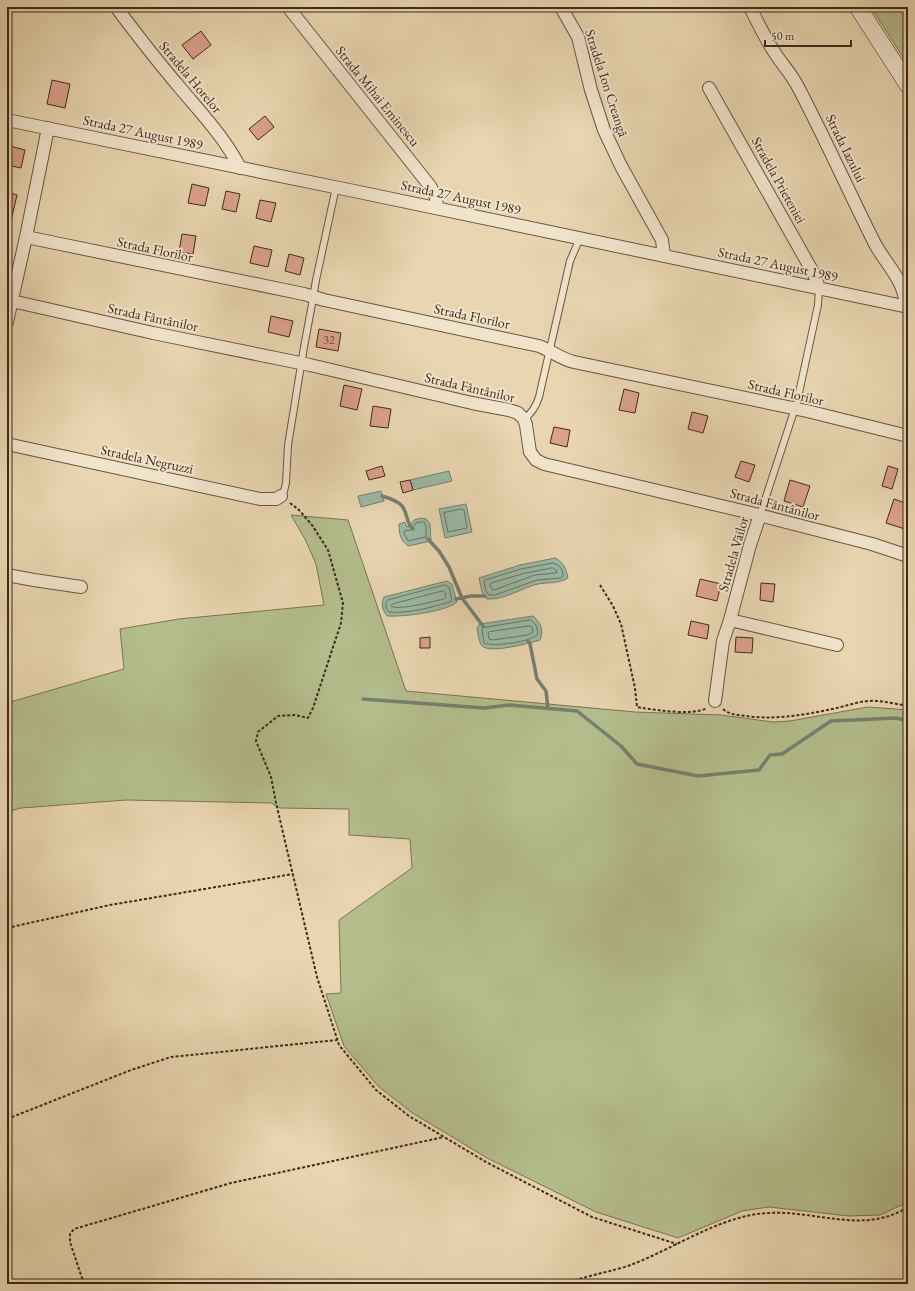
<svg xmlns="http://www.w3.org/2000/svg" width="915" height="1291" font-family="'EB Garamond',serif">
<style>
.green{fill:#b4be8d;stroke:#7a7456}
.water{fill:#99baa6;stroke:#758070}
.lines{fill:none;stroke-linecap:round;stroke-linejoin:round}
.shore{stroke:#6c7262;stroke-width:1}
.stream{stroke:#758070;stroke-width:3.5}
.building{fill:#dca18c;stroke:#3f291e}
.service-casing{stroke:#6a5443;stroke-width:8}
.minor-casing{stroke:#6a5443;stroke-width:14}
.secondary-casing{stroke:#3f291e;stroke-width:18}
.path{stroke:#3f291e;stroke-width:2;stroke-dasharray:3 2;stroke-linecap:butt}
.service{stroke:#f1e4cc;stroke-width:6}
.minor{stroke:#f1e4cc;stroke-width:12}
.secondary{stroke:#f1e4cc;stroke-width:17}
.labels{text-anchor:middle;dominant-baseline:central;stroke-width:4;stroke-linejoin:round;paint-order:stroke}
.number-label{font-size:12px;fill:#66473a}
.street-label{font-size:14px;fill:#3f291e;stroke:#f1e4cc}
</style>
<rect width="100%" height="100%" fill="#e9d6b1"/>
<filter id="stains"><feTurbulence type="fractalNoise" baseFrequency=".005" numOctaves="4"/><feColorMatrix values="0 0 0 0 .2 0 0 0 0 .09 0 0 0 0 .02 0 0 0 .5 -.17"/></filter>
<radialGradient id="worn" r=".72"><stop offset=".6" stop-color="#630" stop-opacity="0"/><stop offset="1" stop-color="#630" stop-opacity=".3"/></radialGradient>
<path class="green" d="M871,7H908V65Z
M291,515L348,520L406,691L635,712L721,715L773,722L790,721L868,707L908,710V1202L880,1215L849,1216L769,1207L742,1211L678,1238L596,1212L487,1158L411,1112L378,1086L344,1046L326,994L341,993L339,920L412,868L410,839L349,835V809L280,808L271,803L126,800L21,808L7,812V703L124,669L120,629L179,619L324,605L316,564L305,539Z"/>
<path class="water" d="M449,471L452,481L413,490L410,480Z
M381,491L384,501L361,507L358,496Z
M466,504L472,532L445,538L439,509Z
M421,518L426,519L430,524L431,541L408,546C400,540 399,533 399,524L405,522L406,526L409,527L414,520Z
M555,558C564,563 566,568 568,578C558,584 548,582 538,584C521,588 505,600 487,599L482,592L479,578L520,565Z
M447,581L452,584L457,602C446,612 402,617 387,616C382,609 381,605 384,597Z
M533,616C541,623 544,630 540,640C530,643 490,654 482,646C479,643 478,633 477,628L480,624Z"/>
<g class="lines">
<path class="shore" d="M461,509L464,510L467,528L448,532L444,513Z
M421,522H424L426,526V537L408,541L404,533V531L411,530L416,523Z
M554,563C560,566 563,569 563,576L560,578L537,580L495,595H489L486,591L484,582L485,580L521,569Z
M553,568L557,571L556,573L535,575L494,590L491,588L490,585L491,583L522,574Z
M445,585L449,587L452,600L450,602C431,607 409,614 389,612C386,609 384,604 388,600Z
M443,591L445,592L446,597L444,599C434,601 399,611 391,606L393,604Z
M531,620L536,625L538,633C535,642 492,647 484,643L482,630L483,628Z
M529,626L532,627L533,632L528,635L492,640L489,639L488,634L489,632Z"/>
<path class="stream" d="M382,496C389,498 398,501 402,506C408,513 406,524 413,529
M428,539L439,551L449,567L462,598L483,626
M456,599L471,596H485
M528,641L530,644L537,679L546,691L548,708
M363,699L484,708L509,705L577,711L621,746L637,764L698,776L759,770L770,755L782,754L831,721L896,718L908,721"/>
</g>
<path class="building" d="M201,31L211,45L193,59L182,45Z
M52,80L70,84L65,108L47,104Z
M265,116L274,127L258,140L249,129Z
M10,146L25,150L21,168L7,165Z
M192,184L209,188L205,206L188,203Z
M226,191L240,194L236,212L222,209Z
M7,192L17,195L11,221H7Z
M260,200L276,203L271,222L256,218Z
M182,234L196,236L193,254L179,252Z
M254,246L272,250L268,267L250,263Z
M289,254L304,258L300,275L285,271Z
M271,316L293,321L289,337L268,332Z
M319,329L341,333L338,351L316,347Z
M344,385L362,389L357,410L340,406Z
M624,389L639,393L635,413L619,410Z
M373,406L391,409L388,428L370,426Z
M692,412L708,416L703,433L688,429Z
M554,427L570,430L567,447L550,443Z
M741,461L755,465L749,482L735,477Z
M382,466L385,476L369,480L366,471Z
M888,466L898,469L892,489L882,486Z
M410,480L413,490L403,493L400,482Z
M790,480L810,486L803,507L784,501Z
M894,499L908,504V530L886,523Z
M700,579L721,584L717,601L696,596Z
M761,583L775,584L773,602L760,600Z
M691,621L709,625L707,639L688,635Z
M430,637V648H420V638Z
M736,637L753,638L752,653L735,652Z"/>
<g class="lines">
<defs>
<path id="service" d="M524,419C532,413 536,407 539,397L570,261L580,238
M281,496L284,491L286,483L288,445L304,347L312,304L316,280L336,187
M760,515L797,402L818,305L819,288"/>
<path id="minor" d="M116,7C137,35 158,62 181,89C202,114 225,138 240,168
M288,7L430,186L436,197L437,208
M561,7L578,37L591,90L604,130L621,166L662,240L664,256
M750,7C757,21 764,36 773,50C780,62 790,72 797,85C824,136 848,190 874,242C886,265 904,279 906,306
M709,88L814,274L819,288
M7,120L354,191L908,307
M26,237L304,294L324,300L539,346C552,351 561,359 574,362L807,411L908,436
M12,301L153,333L310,365L472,403L509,410L518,413L524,419L526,425L530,452L536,460L544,464L747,512L872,544L908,556
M7,322L26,237L48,128
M7,444L260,499H276L281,496
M7,575L34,580L81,587
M730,620L837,645
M715,701L723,641L730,620L750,545L760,515"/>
<path id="secondary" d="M858,7L908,85"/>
</defs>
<use href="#service" class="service-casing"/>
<use href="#minor" class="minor-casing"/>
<use href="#secondary" class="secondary-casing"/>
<path class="path" d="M290,503L299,510L312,525L328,550L343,603L341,623L313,708L308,718L295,715L278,716L258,732L256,741L271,777L276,803L317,977L339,1045L376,1090L409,1116L486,1162L592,1217L677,1244
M600,585L613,606L621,624L635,688L637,707L642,708C658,710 693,716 707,708
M723,709C730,715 738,715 746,716C775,720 804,715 832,709C844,707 855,702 868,701C881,700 895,704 908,706
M7,928L110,905L293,874
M7,1119L131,1070L171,1057L337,1040
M84,1284L70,1242V1234L74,1229L231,1183L444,1137
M560,1284C576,1280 593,1275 610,1271C617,1269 626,1267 633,1264C675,1248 722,1215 768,1213C816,1210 864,1235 908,1207"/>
<use href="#service" class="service"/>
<use href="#minor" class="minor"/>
<use href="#secondary" class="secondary"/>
</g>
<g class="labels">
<g class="number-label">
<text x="329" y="340">32</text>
</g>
<g class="street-label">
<text transform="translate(191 77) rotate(50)">Stradela Horelor</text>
<text transform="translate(607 83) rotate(72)">Stradela Ion Creangă</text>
<text transform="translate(378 96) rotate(51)">Strada Mihai Eminescu</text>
<text transform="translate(143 132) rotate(12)">Strada 27 August 1989</text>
<text transform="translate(846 148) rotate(64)">Strada Iazului</text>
<text transform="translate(779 180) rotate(61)">Stradela Prieteniei</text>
<text transform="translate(461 197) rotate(12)">Strada 27 August 1989</text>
<text transform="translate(155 249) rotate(12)">Strada Florilor</text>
<text transform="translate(778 264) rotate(12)">Strada 27 August 1989</text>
<text transform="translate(472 316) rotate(12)">Strada Florilor</text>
<text transform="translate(153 317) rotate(12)">Strada Fântânilor</text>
<text transform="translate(470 387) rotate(13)">Strada Fântânilor</text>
<text transform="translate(786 392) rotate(13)">Strada Florilor</text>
<text transform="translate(147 459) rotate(12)">Stradela Negruzzi</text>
<text transform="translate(775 504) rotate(15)">Strada Fântânilor</text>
<text transform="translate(733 554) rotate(-74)">Stradela Văilor</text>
</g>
</g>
<rect width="915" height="1291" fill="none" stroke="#e9d6b1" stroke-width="24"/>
<rect x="8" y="8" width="899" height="1275" fill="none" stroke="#3f291e" stroke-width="2"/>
<rect x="12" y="12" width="891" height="1267" fill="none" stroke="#3f291e"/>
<path d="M765 40v6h86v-6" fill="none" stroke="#3f291e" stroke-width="2"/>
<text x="771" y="40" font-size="12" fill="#3f291e" stroke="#f1e4cc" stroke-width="3" paint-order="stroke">50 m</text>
<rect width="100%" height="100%" filter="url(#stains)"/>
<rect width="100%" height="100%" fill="url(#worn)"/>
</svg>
